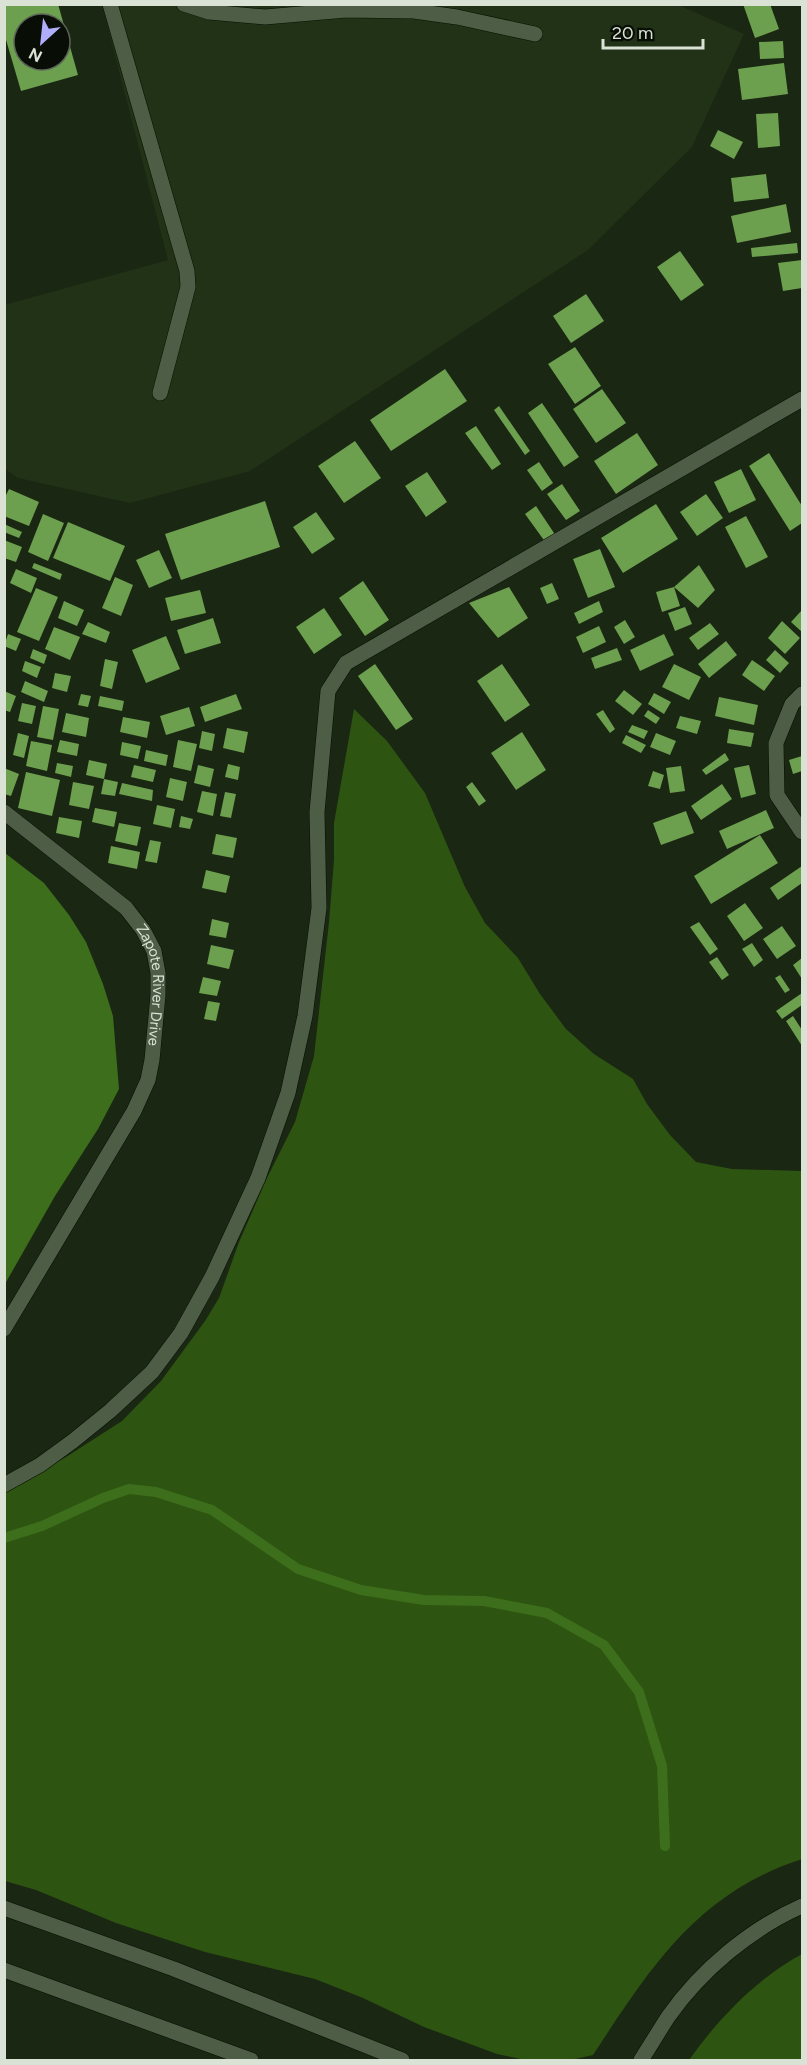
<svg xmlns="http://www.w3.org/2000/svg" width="807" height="2065" font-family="Figtree,sans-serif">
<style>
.built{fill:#213217}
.green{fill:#2d5411}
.water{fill:#3d6e1b}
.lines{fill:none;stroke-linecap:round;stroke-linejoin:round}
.stream{stroke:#3d6e1b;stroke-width:10}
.building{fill:#6c9f4e;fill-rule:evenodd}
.service-casing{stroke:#051001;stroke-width:16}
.minor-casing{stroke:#051001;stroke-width:16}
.tertiary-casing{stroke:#051001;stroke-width:16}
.service{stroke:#4e5d46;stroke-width:15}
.minor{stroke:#4e5d46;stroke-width:15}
.tertiary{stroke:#4e5d46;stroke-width:15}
.labels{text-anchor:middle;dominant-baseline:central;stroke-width:6;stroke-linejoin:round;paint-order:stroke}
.street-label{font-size:15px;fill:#d9e2d4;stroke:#080e06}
</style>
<rect width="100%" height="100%" fill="#1a2713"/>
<path class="built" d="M676,4L744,34L692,147L588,250L250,471L130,503L18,478L5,469L4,305L168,260L102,5Z"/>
<path class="green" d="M354,709L387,741L425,793L465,887L485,923L518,958L540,994L566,1029L594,1054L633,1079L647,1104L670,1135L696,1162L732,1169L802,1171V1859C697,1893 650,1968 593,2055L571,2060H525L497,2054L424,2027L363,1998L315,1979L205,1952L116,1923L36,1890L5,1881L4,1492L66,1457L122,1421L161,1381L205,1321L219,1298L239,1242L267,1178L295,1122L314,1056L329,922L334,860V823Z
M802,1954V2060H689C719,2018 756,1979 802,1954Z"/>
<path class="water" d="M5,853L44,883L69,915L86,942L103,984L113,1016L119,1089L98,1129L55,1196L5,1284Z"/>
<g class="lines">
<path class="stream" d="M4,1538L42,1526L103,1498L129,1489L156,1492L212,1510L298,1569L361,1590L424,1600L484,1601L547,1613L604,1645L639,1692L662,1766L665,1846"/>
</g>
<path class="building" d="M4,4H58L78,75L21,91L4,33ZM24,24H60V60H24Z
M743,4H770L779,29L755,38Z
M783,41L784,58L760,59L759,42Z
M784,63L788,94L742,100L738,69Z
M778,113L780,146L758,148L756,114Z
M718,130L743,142L734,159L710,146Z
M766,174L769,198L734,202L731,178Z
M786,204L791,232L737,243L731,216Z
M797,243L798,253L752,257L751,248Z
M680,251L704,285L681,301L657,267Z
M802,260V288L783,291L778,263Z
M586,294L604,321L571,343L553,316Z
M575,347L601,386L575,404L548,364Z
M445,369L467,401L391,451L370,420Z
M602,389L626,423L596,443L573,409Z
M542,403L579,457L564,467L528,413Z
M499,406L530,451L525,455L494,410Z
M476,426L501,464L492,470L465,433Z
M637,433L658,465L616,494L594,461Z
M355,441L381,478L344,503L318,466Z
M769,453L802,506V523L790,531L749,466Z
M539,462L553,483L542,491L527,470Z
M741,469L756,500L729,513L714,482Z
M427,472L447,502L426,517L405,486Z
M562,484L580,511L566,520L547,494Z
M9,489L39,502L29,526L4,516V499Z
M706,494L723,518L697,536L680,512Z
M265,501L280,547L181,580L165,534Z
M656,504L678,539L623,573L601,538Z
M536,506L556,536L546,543L525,514Z
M316,512L335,539L312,554L293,527Z
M43,514L64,523L48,561L28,552Z
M746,516L768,557L746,568L725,527Z
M68,522L125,546L110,581L53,558Z
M4,524L22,532L19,538L4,532Z
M4,540L22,547L16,562L4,558Z
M600,549L615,587L588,598L573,559Z
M159,550L172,578L149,588L136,560Z
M34,563L62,574L60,580L32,568Z
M699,565L715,590L698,608L674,587Z
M16,569L37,578L31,593L10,583Z
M115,577L133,585L121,616L102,608Z
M363,581L389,620L365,636L339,598Z
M552,583L559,599L547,604L540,588Z
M509,587L528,618L498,638L469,603Z
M674,587L680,606L662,612L656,592Z
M36,588L58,597L39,641L17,632Z
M200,590L206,613L171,621L165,598Z
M64,601L84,610L77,626L58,618Z
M599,601L603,612L579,624L574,613Z
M685,607L692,624L675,631L668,613Z
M324,608L342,635L314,654L296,627Z
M802,610V632L791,622Z
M213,618L221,643L185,654L177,630Z
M625,620L635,637L624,644L614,627Z
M782,621L800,638L785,654L768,638Z
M88,622L110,632L106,643L82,634Z
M710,623L719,634L698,650L689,638Z
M599,626L606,642L583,653L576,637Z
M54,627L80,637L70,660L45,649Z
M8,634L21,639L16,651L4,646Z
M664,634L674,655L640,671L630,650Z
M166,636L180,669L146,683L132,650Z
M726,641L737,655L709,678L698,664Z
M617,648L622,660L595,669L591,658Z
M33,649L47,655L44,664L30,658Z
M775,650L789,663L780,673L766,660Z
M105,659L118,662L112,689L100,686Z
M752,660L775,676L764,691L742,675Z
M25,661L41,667L37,678L22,671Z
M375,664L413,719L396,730L358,676Z
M502,664L530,705L505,722L477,681Z
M674,664L701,677L689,700L662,687Z
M55,673L71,676L67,692L52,688Z
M25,681L48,691L44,702L21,692Z
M624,690L642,704L633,715L615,701Z
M4,691L16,696L10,712L4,710Z
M654,693L671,702L664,714L648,704Z
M81,694L91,696L88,707L78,705Z
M236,694L242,709L205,722L200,707Z
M100,696L124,701L122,711L98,706Z
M719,697L758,705L754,725L715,716Z
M22,703L36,706L32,724L18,721Z
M43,706L59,709L53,740L37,737Z
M189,707L195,726L166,735L160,716Z
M603,710L615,729L610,733L596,714Z
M648,710L660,718L656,724L644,716Z
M66,713L89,718L86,737L62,732Z
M680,716L701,721L697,734L676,728Z
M123,717L150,722L147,738L120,732Z
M632,725L648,731L644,739L628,732Z
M227,728L248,732L244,753L223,748Z
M729,729L754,733L751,747L727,743Z
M202,731L215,734L212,751L199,748Z
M522,732L546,770L516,790L491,753Z
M18,733L29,736L24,758L13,755Z
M656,733L676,741L670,755L650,747Z
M626,735L646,745L641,753L622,743Z
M60,740L79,744L77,756L57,752Z
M178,740L197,744L191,771L173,767Z
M31,741L52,745L47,771L26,766Z
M122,742L141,746L138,759L120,755Z
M146,750L168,755L166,766L144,761Z
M725,753L729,760L706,775L702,770Z
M802,756V771L793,774L789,760Z
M89,760L107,764L104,779L86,775Z
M57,763L73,766L71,777L55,773Z
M228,764L240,767L238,780L225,777Z
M134,765L156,770L153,782L131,777Z
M198,765L214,769L210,787L194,783Z
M749,765L756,794L741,798L734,768Z
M681,766L685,791L670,793L666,768Z
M4,768L19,774L11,796L4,794Z
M653,771L664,775L660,789L648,786Z
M26,772L60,780L52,816L18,808Z
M170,778L187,782L183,801L166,797Z
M104,779L118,782L115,796L101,794Z
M73,782L94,786L89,809L69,805Z
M472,782L486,801L479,806L466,787Z
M122,783L153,790L152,801L119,794Z
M722,784L732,799L701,820L691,806Z
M202,791L217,794L213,816L197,812Z
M225,792L236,794L231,818L220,816Z
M157,805L175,809L171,828L153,824Z
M95,808L117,812L114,827L92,822Z
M766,810L774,828L727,849L719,831Z
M686,811L694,833L661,845L653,823Z
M181,816L193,819L190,829L179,827Z
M59,817L82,821L79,838L56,833Z
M119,823L141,827L137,846L115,841Z
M216,834L237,838L233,858L212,854Z
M760,835L778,863L711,904L694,876Z
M150,840L161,842L157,863L145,861Z
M111,846L140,852L137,869L108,863Z
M802,866V883L778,900L770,888Z
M206,870L230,876L226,893L202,888Z
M745,903L763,928L744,941L727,916Z
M212,919L229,923L226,938L209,935Z
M699,922L718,949L710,955L690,927Z
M782,926L796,946L777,959L763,939Z
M752,943L763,960L754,967L742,949Z
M211,945L234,950L229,969L207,964Z
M717,957L729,975L722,980L709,962Z
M802,958V979L793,965Z
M780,975L790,990L785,993L775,978Z
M203,977L221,981L217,996L199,993Z
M802,993V1005L782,1019L776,1011Z
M208,1001L220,1003L216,1021L204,1019Z
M793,1016L802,1030V1046L786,1021Z"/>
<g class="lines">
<defs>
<path id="service" d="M110,4L187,271L188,287L160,393
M184,4L209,12L265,17L346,10L414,11L457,17L535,34
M4,1908L174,1969L402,2060
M4,1970L251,2060
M641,2060C650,2046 659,2031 668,2017C701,1970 750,1929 802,1906"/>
<path id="minor" d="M802,694L792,704L776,743L777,795L802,832
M4,1485L40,1465L73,1441L110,1411L152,1372L181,1333L212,1277L258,1178L288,1093L305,1016L319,908L317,812L328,691L346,663L802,399"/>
<g id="tertiary">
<path id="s1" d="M4,812L126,908L143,930L154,951L158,973V995L152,1060L148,1080L134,1111L4,1329"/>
</g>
</defs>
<use href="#service" class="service-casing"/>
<use href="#minor" class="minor-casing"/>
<use href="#tertiary" class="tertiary-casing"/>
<use href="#service" class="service"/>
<use href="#minor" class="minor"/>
<use href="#tertiary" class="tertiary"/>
</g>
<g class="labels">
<g class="street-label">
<text stroke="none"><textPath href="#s1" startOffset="240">Zapote River Drive</textPath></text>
</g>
</g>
<rect width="807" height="2065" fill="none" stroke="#d9e2d4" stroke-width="12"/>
<g transform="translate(42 42) rotate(207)"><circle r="28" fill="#080e06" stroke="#5c6358" stroke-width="1.5"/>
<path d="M0-4.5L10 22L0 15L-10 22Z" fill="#b0aefa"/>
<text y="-9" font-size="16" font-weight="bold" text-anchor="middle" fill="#d9e2d4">N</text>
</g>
<path d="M603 39v9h100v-9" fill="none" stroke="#d9e2d4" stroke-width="3"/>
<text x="612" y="39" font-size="18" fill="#d9e2d4" stroke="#080e06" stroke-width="4.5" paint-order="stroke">20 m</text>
</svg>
